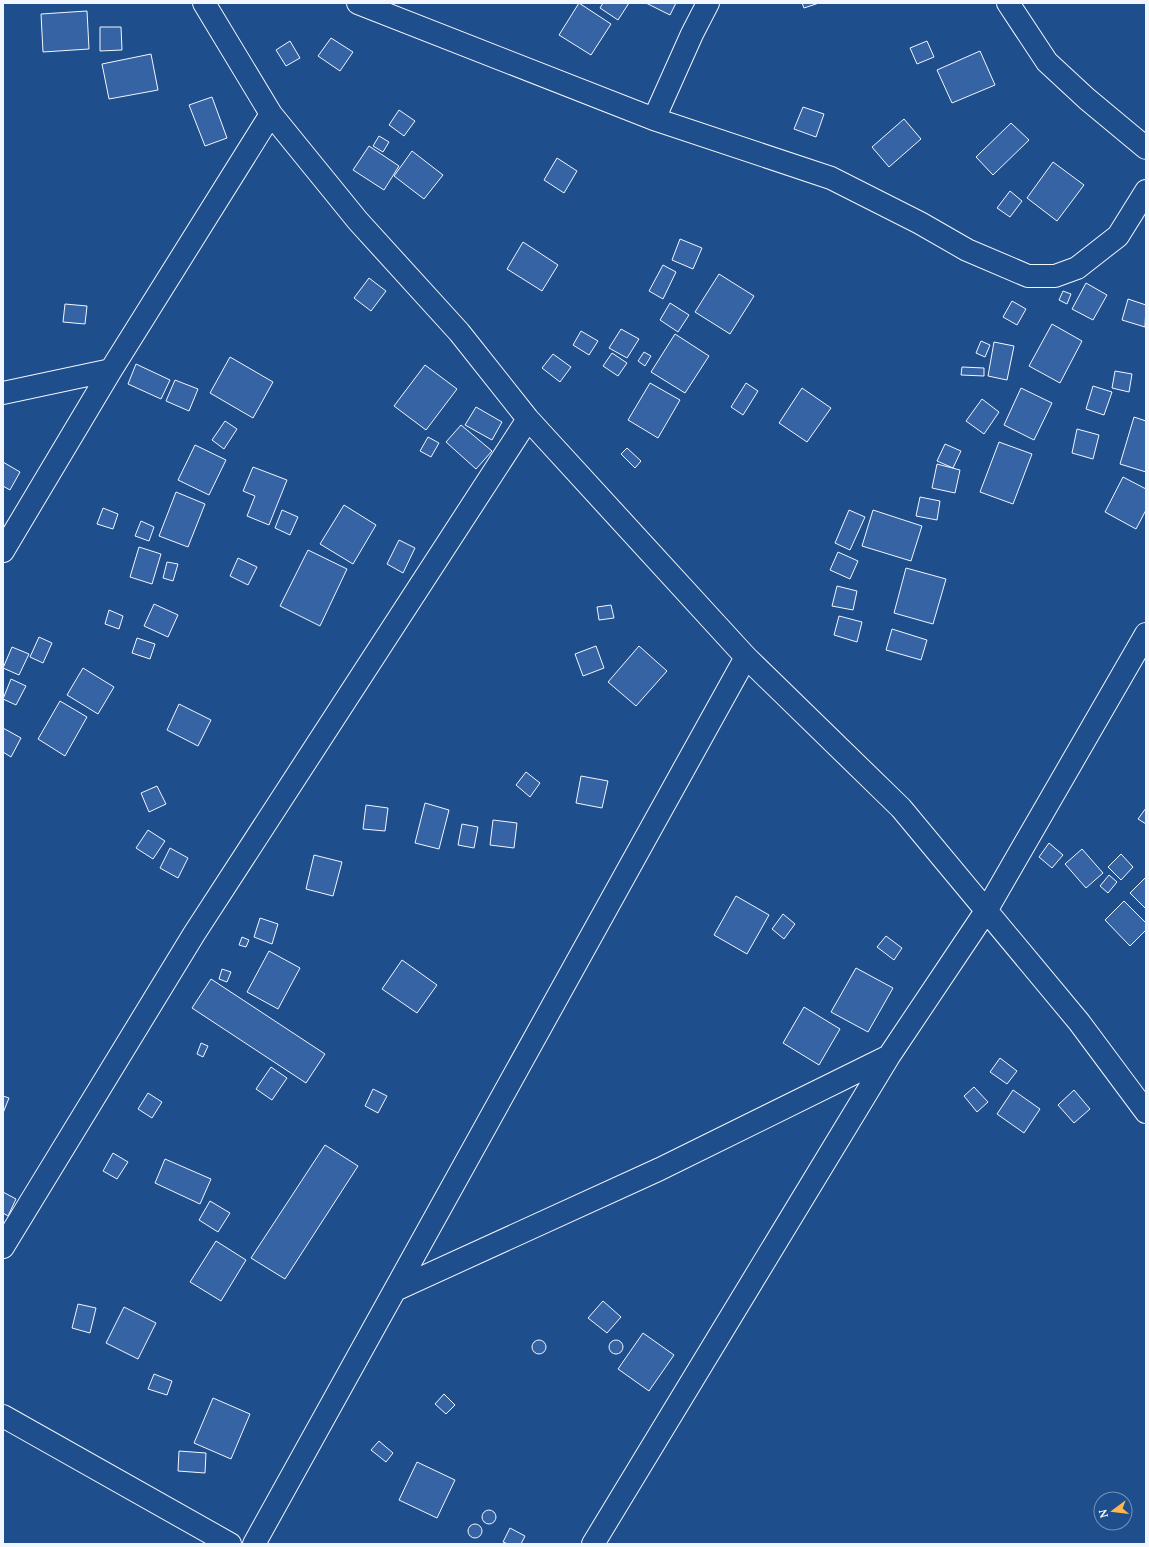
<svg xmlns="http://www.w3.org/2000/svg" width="1149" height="1547" font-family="Lora,serif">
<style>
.building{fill:#3563a3;stroke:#f2f6ff}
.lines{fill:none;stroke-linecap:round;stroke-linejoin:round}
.minor-casing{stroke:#f2f6ff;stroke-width:24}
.minor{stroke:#1f4e8c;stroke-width:22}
</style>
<rect width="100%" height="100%" fill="#1f4e8c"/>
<path class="building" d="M579,3L611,24L591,55L559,35Z
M603,3H629L618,20L600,8Z
M646,3H676L670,15Z
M802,3H819L804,8Z
M87,11L89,49L43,52L41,14Z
M100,27H121L122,50L100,51Z
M331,38L353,52L340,71L318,56Z
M290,41L300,58L286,66L276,50Z
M927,41L934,57L917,64L910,48Z
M980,51L995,85L952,103L937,70Z
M151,54L158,90L109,99L102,64Z
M212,97L227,138L205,146L189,105Z
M803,107L824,114L816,137L794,129Z
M399,110L415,121L404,136L389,125Z
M904,119L921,139L889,167L872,147Z
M1011,123L1029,140L993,175L976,157Z
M379,136L389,142L383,152L373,146Z
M369,146L399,166L384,190L353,170Z
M412,151L443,175L424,199L394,176Z
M557,158L577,171L564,193L544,180Z
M1053,162L1084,185L1057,221L1027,198Z
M1010,191L1022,201L1010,217L997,208Z
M680,239L702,248L693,269L672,260Z
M523,242L558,265L542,291L507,269Z
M663,265L676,272L663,299L649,291Z
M719,274L754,296L730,334L695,312Z
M369,278L386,291L371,311L354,298Z
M1086,283L1107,295L1093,320L1072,309Z
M1063,291L1071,294L1067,304L1059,300Z
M1128,299L1146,305L1145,327L1122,320Z
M1012,301L1026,309L1017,325L1003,317Z
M670,303L689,315L678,332L660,320Z
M65,304L87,306L85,324L63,322Z
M1052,324L1082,341L1060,383L1029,366Z
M621,329L639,339L627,358L609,348Z
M581,331L598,341L589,355L573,345Z
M675,334L709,356L685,393L651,372Z
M981,341L990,345L985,357L976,353Z
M994,342L1014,346L1007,380L988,376Z
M644,352L651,356L645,366L638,361Z
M612,353L627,363L618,376L603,366Z
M553,354L571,367L560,382L542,368Z
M230,357L273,382L253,418L210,393Z
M136,364L170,380L161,399L128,384Z
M425,365L457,389L426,430L394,406Z
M962,367L984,368V376L961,375Z
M1115,371L1132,374L1129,392L1112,388Z
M175,380L198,389L189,411L166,401Z
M650,383L680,400L658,438L628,420Z
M746,383L758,391L743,415L731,407Z
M1093,386L1112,392L1104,415L1086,409Z
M802,388L831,408L807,442L779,423Z
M1021,388L1052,403L1034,440L1004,425Z
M982,399L999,412L984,434L966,421Z
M476,407L502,422L492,440L465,425Z
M1134,417L1146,421V472L1120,464Z
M225,421L237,429L224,449L212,440Z
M461,425L492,451L476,469L446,442Z
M1077,429L1099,435L1093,459L1072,453Z
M428,437L439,443L431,457L420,451Z
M999,442L1032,454L1013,504L980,492Z
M945,444L961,451L953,468L937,461Z
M195,445L226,460L209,495L178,480Z
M627,448L641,461L635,468L621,454Z
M3,462L20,472L10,490L3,486Z
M937,464L960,470L955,493L932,488Z
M253,467L287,480L269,525L247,516L255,496L243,491Z
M1123,477L1146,489V510L1136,529L1105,512Z
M176,492L205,504L188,547L159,536Z
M920,497L940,501L937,520L916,516Z
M344,505L376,525L353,564L320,544Z
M103,508L118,514L113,529L97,524Z
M282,510L298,517L290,535L275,528Z
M849,510L865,517L850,550L835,543Z
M873,510L922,526L911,561L862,546Z
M141,521L154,527L149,541L135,536Z
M399,540L415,548L403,573L387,564Z
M139,547L161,554L152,584L130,577Z
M308,550L347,569L320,626L280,606Z
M838,552L858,561L850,579L830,570Z
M238,558L257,567L248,585L230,576Z
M167,562L178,564L173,581L163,578Z
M906,568L946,579L933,624L894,613Z
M837,586L857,591L853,610L832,606Z
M154,604L178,615L168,637L144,626Z
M611,605L614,618L599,620L597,607Z
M109,610L123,616L119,629L105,624Z
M839,616L862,622L857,642L834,635Z
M892,629L927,640L921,660L886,650Z
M39,637L52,643L43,663L30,657Z
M137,638L155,644L150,659L132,653Z
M596,646L604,668L583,676L575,654Z
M639,646L667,671L636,706L608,682Z
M12,647L29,654L19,675L3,668Z
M83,668L114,687L98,714L67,695Z
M11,679L26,686L16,705L3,699Z
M60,701L87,717L65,756L38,739Z
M179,704L211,720L198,746L167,730Z
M3,728L21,738L11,757L3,752Z
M526,772L540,783L530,797L516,785Z
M581,776L608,781L602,808L576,803Z
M157,786L166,804L149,812L141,793Z
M425,803L449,810L439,849L415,843Z
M366,805L388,808L385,831L363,829Z
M1146,808V824L1138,819Z
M493,820L517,823L514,848L490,845Z
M462,824L478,827L474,848L458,845Z
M148,830L165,841L153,859L136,848Z
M1049,843L1063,855L1052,868L1039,857Z
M170,848L188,858L178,878L160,868Z
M1082,849L1103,873L1086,888L1065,864Z
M1121,854L1133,867L1121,880L1108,867Z
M314,855L342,862L333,896L306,889Z
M1109,875L1117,882L1108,893L1100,886Z
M1146,877V909L1130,893Z
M736,896L769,915L747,954L714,935Z
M1124,901L1146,923V930L1130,946L1105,920Z
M783,914L795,924L784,939L772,929Z
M260,918L278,924L272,944L254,937Z
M886,936L902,948L894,960L877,947Z
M242,937L249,940L246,947L239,945Z
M269,951L300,968L278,1009L247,992Z
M402,960L437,985L417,1013L382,989Z
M856,968L893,988L868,1032L831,1012Z
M222,969L231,972L227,982L219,979Z
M211,979L325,1054L306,1083L192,1008Z
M804,1007L840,1029L819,1065L783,1043Z
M201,1043L208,1046L203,1057L197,1054Z
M1000,1058L1017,1071L1007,1084L990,1072Z
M271,1067L287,1078L272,1100L256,1089Z
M974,1087L988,1102L977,1112L964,1096Z
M373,1089L387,1096L378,1113L365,1106Z
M1013,1090L1040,1109L1024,1133L997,1114Z
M1074,1090L1090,1109L1074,1123L1058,1105Z
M148,1093L162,1102L152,1118L138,1109Z
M3,1096L9,1098L3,1113Z
M325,1145L358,1166L285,1279L251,1258Z
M113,1153L128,1162L117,1179L103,1171Z
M165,1159L211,1179L200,1204L155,1183Z
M3,1192L16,1199L8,1216L3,1213Z
M210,1201L230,1213L218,1232L199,1220Z
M216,1241L246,1260L221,1301L190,1282Z
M603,1301L621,1317L607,1333L588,1318Z
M78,1304L96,1308L90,1333L72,1328Z
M124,1307L156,1323L138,1359L106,1343Z
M643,1333L674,1355L649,1391L618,1369Z
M532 1347a7 7 0 1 1 14 0a7 7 0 1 1-14 0Z
M609 1347a7 7 0 1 1 14 0a7 7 0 1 1-14 0Z
M154,1374L172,1381L167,1395L148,1389Z
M444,1394L455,1405L446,1414L435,1404Z
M213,1398L250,1414L231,1459L194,1443Z
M379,1441L393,1453L386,1462L371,1450Z
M179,1451L206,1453L205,1473L178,1471Z
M417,1462L455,1480L437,1518L399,1500Z
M482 1517a7 7 0 1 1 14 0a7 7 0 1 1-14 0Z
M468 1531a7 7 0 1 1 14 0a7 7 0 1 1-14 0Z
M510,1528L525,1536L521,1544H508L503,1542Z"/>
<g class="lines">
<defs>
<path id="minor" d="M204,3L271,114L358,221L459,332L528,419L746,657L901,808L1079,1022L1146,1112
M358,3L654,119L831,178L920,223L967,250L1028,276H1055L1077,268L1118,236L1146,191
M1008,3L1047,62L1087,99L1146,148
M654,119L692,34L708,3
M3,393L111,370
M3,551L111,370L271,114
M3,1247L194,934L528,419
M395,1290L660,1169L889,1056L986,911L1146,634
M3,1416L230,1544
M254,1544L746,657
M593,1544L889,1056"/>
</defs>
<use href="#minor" class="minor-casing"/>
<use href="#minor" class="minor"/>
</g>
<rect width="1149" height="1547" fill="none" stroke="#f2f6ff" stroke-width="8"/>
<g transform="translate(1113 1511) rotate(255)"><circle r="19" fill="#1f4e8c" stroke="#7391ba"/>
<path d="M0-3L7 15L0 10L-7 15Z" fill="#ffb74d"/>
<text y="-6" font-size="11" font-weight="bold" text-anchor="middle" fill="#f2f6ff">N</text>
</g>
</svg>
